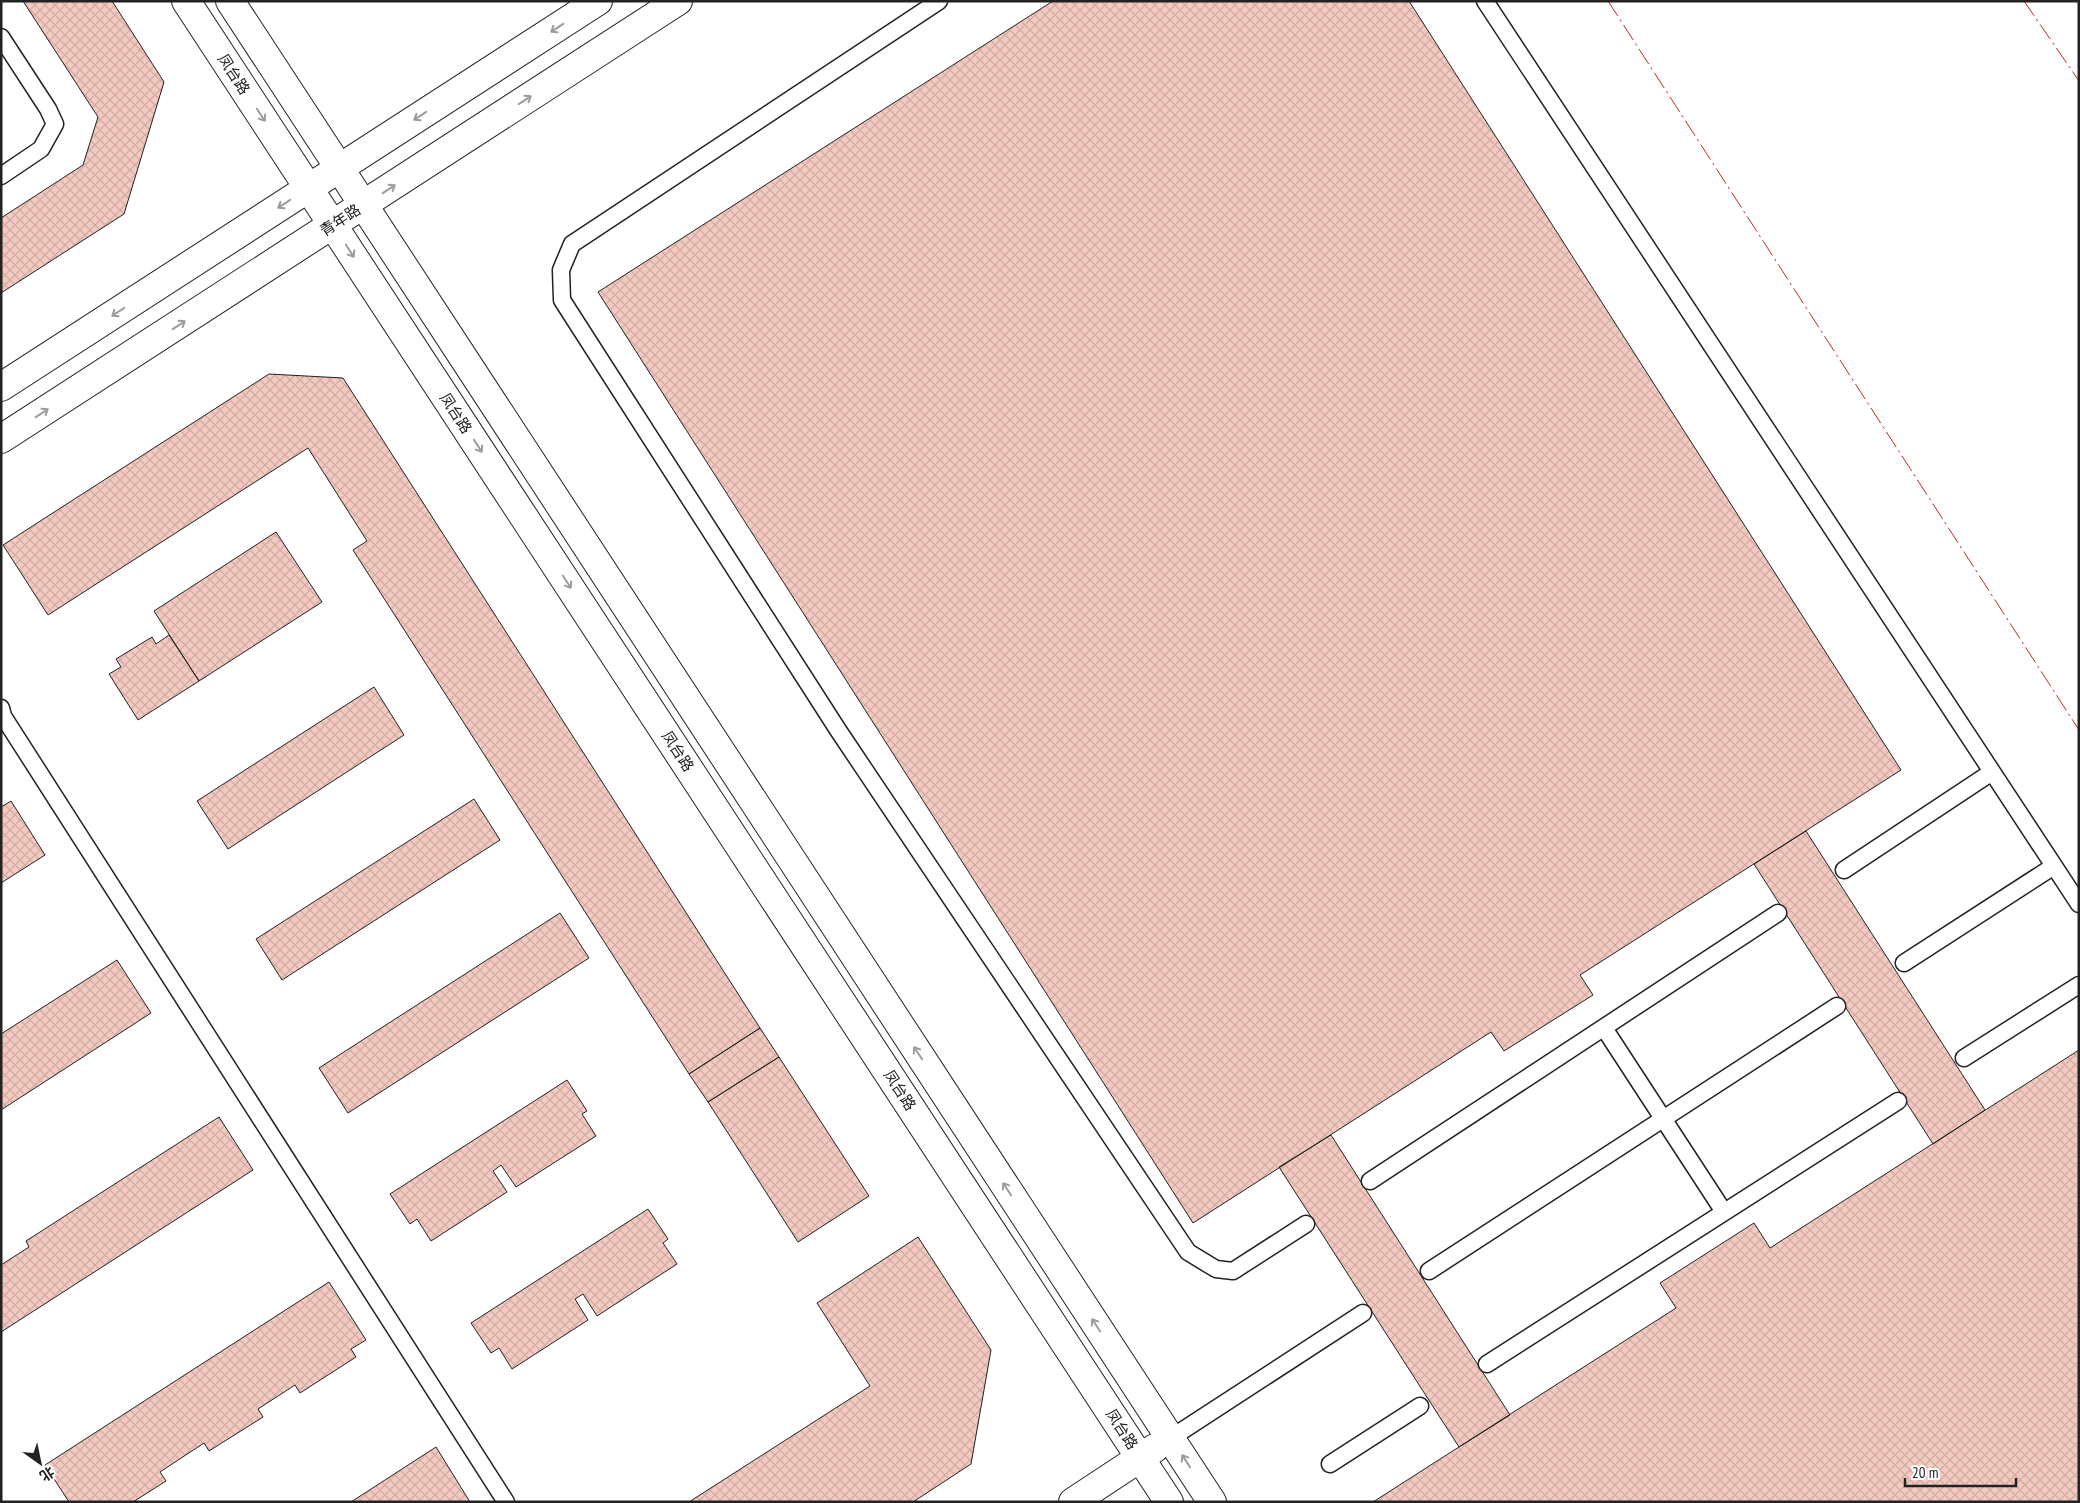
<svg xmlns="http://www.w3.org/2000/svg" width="2080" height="1503" font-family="'PT Sans Narrow','Noto Sans SC',sans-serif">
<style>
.building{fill:url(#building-cross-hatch);stroke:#222}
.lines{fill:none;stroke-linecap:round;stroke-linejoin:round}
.lane-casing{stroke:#222;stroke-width:19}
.street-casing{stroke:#222;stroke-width:30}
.secondary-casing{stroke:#222;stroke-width:30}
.lane{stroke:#fff;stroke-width:16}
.street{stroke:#fff;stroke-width:28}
.secondary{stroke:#fff;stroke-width:28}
.power{stroke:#c62828;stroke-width:1;stroke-dasharray:18 4 2.5 4;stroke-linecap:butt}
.oneway{stroke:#9c9c9c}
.labels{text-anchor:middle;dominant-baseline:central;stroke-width:4;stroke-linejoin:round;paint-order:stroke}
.street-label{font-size:15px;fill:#222;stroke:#fff}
</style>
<defs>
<pattern id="building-cross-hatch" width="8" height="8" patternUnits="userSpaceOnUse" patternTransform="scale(1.25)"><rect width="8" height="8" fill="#f3c9c0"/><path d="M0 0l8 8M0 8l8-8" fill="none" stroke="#d0aca5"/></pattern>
</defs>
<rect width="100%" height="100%" fill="#fff"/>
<path class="building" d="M23,1H112L164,82L124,214L1,293V218L83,165L98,117Z
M1053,1H1409L1901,770L1580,975L1593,995L1504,1051L1491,1032L1193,1223L598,292Z
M269,374L343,378L760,1028L689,1074L353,550L367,541L308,448L48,615L3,545Z
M276,532L322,602L199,681L154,611Z
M169,635L199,681L138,720L109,674L121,667L116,659L152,637L156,644Z
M374,687L404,735L228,849L197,801Z
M474,799L500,840L282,980L256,939Z
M11,801L45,855L1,883V807Z
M1806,831L1985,1110L1933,1144L1754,864Z
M560,913L589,958L348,1113L319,1068Z
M117,960L151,1013L1,1110V1034Z
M760,1028L779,1057L708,1102L689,1074Z
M2079,1050V1502H1373L1676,1308L1660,1283L1754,1223L1770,1248Z
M779,1057L869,1196L798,1242L708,1102Z
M567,1080L587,1111L582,1114L596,1136L516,1187L501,1165L493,1171L507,1192L431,1241L417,1219L410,1224L390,1194Z
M219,1117L253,1170L1,1332V1265L29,1247L26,1241Z
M1331,1135L1510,1415L1459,1447L1279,1167Z
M648,1209L668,1239L663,1243L677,1264L597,1316L583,1294L575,1299L588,1320L512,1369L499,1348L491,1353L471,1323Z
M918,1237L991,1350L971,1464L913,1502H689L870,1386L817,1303Z
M329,1282L366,1340L351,1349L356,1357L300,1393L295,1385L258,1409L263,1417L209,1451L204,1443L160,1472L166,1481L133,1502H69L45,1465Z
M436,1447L470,1502H351Z"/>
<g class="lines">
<defs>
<path id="lane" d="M939,1L572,244L561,270L562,300L838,730L1188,1252L1216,1269L1233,1271L1306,1224
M1485,1L2079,904
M1,37L48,109L55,124L41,149L1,176
M1,708L3,716L506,1502
M1844,870L1992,772
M1904,963L2054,866
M1604,1028L1724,1212
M1964,1058L2079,985
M1370,1181L1778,913
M1429,1271L1837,1006
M1487,1364L1898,1101
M1171,1438L1363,1313
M1330,1464L1420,1406"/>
<path id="street" d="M186,1L1169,1502
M230,1L1212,1502
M1073,1502L1155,1448"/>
<path id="secondary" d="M1,387L598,1
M1,439L678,1"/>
</defs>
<use href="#lane" class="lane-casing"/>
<use href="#street" class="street-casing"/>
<use href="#secondary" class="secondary-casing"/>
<use href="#lane" class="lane"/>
<use href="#street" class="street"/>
<use href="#secondary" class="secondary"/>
<path class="power" d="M1608,1L2079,730
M2024,1L2079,81"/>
</g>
<defs><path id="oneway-shaft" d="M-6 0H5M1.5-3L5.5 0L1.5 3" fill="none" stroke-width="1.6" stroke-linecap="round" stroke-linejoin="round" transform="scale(1.25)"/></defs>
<g class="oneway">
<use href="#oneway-shaft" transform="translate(557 28) rotate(147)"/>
<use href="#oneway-shaft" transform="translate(525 100) rotate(-33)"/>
<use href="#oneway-shaft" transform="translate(261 115) rotate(57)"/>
<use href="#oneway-shaft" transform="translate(420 116) rotate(147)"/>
<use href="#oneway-shaft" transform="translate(389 189) rotate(-33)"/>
<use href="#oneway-shaft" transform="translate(284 204) rotate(147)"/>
<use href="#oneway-shaft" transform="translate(350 251) rotate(57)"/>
<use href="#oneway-shaft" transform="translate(118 312) rotate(147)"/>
<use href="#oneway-shaft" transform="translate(179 325) rotate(-33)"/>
<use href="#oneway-shaft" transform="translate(42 413) rotate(-33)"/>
<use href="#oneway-shaft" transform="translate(478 446) rotate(57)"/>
<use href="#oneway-shaft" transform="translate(567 582) rotate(57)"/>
<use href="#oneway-shaft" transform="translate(918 1053) rotate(-123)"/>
<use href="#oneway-shaft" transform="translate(1007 1189) rotate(-123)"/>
<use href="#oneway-shaft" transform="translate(1096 1325) rotate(-123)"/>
<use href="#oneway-shaft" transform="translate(1186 1461) rotate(-123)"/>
</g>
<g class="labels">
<g class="street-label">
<text transform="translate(234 74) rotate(57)">凤台路</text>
<text transform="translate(340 220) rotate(-33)">青年路</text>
<text transform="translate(456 413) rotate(57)">凤台路</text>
<text transform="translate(678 751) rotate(57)">凤台路</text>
<text transform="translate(900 1090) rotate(57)">凤台路</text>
<text transform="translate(1122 1429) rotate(57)">凤台路</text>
</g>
</g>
<rect width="2080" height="1503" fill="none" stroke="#222222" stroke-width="5"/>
<g transform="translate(40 1463) rotate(147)" stroke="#ffffff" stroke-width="4" paint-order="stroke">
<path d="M0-4L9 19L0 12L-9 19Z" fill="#222222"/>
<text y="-8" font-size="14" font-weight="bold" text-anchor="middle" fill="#222222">北</text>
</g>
<path d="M1905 1478v8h111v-8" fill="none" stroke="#222222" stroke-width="2.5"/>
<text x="1912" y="1478" font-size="15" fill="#222222" stroke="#ffffff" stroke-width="4" paint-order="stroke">20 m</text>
</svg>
